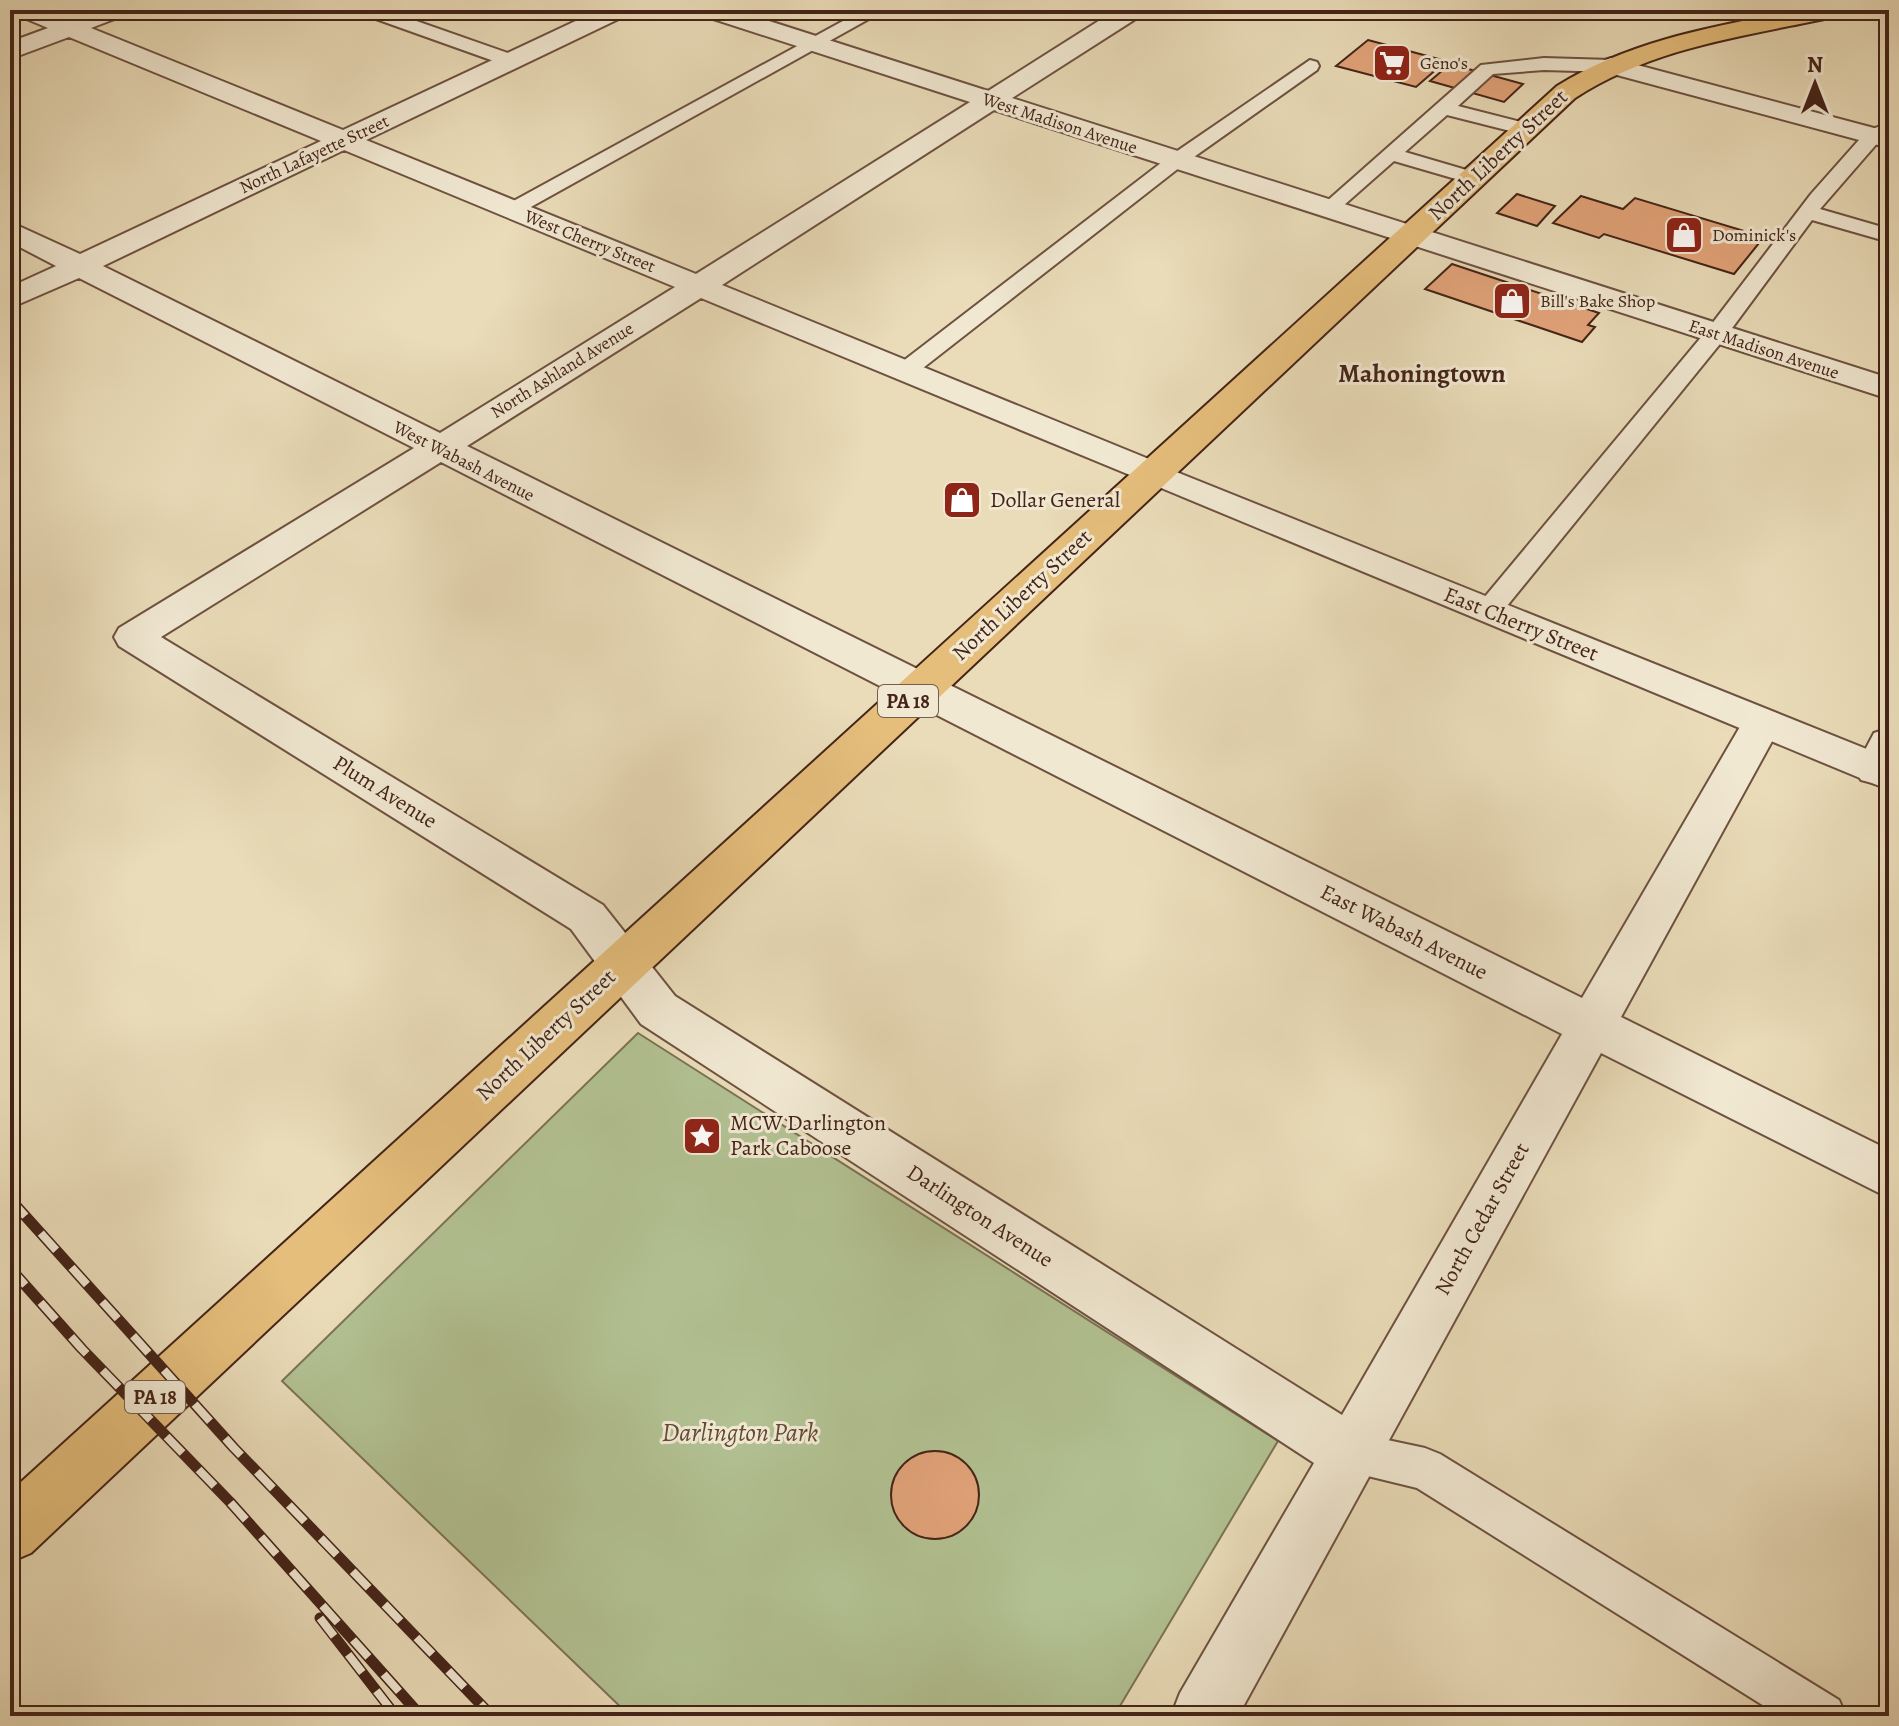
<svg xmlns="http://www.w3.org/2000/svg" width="1899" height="1726" font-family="Alegreya,serif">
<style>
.green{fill:#b2c192;stroke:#7b7255;stroke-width:2}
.building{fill:#e2a379;stroke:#442318;stroke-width:2}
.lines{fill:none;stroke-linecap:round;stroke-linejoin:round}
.service-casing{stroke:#6e5140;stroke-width:4}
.minor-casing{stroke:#6e5140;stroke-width:4}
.tertiary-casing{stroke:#6e5140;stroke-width:4}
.primary-casing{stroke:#442318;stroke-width:4}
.service{fill:#f1e8d2;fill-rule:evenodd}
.minor{fill:#f1e8d2;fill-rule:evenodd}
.tertiary{fill:#f1e8d2;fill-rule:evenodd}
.primary{fill:#e5be7c;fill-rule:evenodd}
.rail-casing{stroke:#442318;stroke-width:11}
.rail{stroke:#f1e8d2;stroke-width:8;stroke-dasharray:23;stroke-linecap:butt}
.labels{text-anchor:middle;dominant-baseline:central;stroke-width:6;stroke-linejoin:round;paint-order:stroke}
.far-poi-label{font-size:18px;fill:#442318;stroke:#f1e8d2;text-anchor:start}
.far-street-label{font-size:18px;fill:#442318;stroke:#f1e8d2}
.shield{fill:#f1e8d2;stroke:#785e50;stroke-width:2}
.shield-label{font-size:20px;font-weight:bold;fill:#442318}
.street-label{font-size:22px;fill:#442318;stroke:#f1e8d2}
.poi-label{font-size:22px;fill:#442318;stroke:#f1e8d2;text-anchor:start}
.far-district-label{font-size:26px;font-weight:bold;fill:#442318;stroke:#f1e8d2}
.near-park-label{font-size:26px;font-style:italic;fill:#604a36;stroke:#f1e8d2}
</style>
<rect width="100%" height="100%" fill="#eadcb9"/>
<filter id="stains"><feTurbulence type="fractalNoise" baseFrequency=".0025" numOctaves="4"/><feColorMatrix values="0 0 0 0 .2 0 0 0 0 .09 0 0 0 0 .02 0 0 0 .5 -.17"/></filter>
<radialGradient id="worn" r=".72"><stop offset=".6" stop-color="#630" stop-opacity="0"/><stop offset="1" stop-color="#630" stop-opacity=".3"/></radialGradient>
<path class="green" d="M638,1033L1278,1441L1114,1716H630L282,1381Z"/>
<path class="building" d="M1368,40L1446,61L1416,87L1336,66Z
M1450,64L1523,84L1504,102L1430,81Z
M1517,194L1555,206L1537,226L1497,213Z
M1581,196L1623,209L1635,198L1764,237L1734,274L1604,234L1599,238L1553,223Z
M1452,264L1599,313L1588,325L1595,327L1582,342L1425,289Z
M891 1495a44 44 0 1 1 88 0a44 44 0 1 1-88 0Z"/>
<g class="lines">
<defs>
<path id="service" d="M359,10H385L519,57L521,61L519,65H505L362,14Z
M863,10H885L520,213H506L503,209L506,205Z
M1544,58L1611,60L1620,66L1611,72L1544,70L1493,74L1458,106L1533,125L1536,129L1533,133L1526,135L1447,115L1405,152L1480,174L1483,178L1480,182L1473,184L1394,161L1335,213L1328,215L1318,209L1481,65Z
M1310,60L1317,62L1319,66L1317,70L1184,164L914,375H898L894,370L898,365L1170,156Z
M1889,122V136L1880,140L1820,209L1889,229V242L1812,220L1724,339L1498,617L1488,620L1478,617L1474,611L1478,605L1708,329L1811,194L1866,132Z
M1350,1432L1425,1448L1440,1454L1839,1700L1846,1716H1780L1417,1488L1335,1468L1329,1453L1335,1438Z"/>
<path id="minor" d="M14,10H47L70,19L94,10H128L125,15L91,28L343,130L599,10H630L627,15L366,140L696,274L970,102L701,15L698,10H735L988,91L1116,10H1134L1137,15L1134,20L1012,98L1889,378V399L994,110L722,285L1166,466L1171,473L1166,480L1154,483L1142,480L701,298L467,446L1582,998L1748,713L1762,709L1776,713L1782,723L1621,1017L1889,1150V1198L1601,1053L1238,1716H1171L1180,1693L1314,1463L641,1024L571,929L119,646L114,637L119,628L414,448L79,278L10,308V287L56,266L10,242V222L80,254L321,141L69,37L10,59V42L48,28L17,15ZM344,150L675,287L440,433L103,266ZM441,462L1562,1034L1342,1415L675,996L603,905L161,637Z
M1611,58L1889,132V148L1602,71L1598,66L1602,61Z
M1889,728V780L1876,784L1861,780L1855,769L1874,733Z"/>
<path id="tertiary" d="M1154,463L1889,758V790L1142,480L1137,473L1142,466Z"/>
<path id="primary" d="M1799,10H1846L1843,15L1834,17C1745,36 1653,47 1575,98L31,1553L10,1562V1492L1557,86C1630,40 1716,26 1799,10Z"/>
</defs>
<use href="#service" class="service-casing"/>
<use href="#minor" class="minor-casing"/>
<use href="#tertiary" class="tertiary-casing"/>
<use href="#primary" class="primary-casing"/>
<use href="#service" class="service"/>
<use href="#minor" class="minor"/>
<use href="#tertiary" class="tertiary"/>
<use href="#primary" class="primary"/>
<defs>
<path id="rail" d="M10,1199L234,1448L492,1716
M10,1268L82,1349L230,1502L421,1716
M320,1618L396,1716"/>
</defs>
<use href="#rail" class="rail-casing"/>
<use href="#rail" class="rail"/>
</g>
<defs>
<symbol id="supermarket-square" viewBox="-11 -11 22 22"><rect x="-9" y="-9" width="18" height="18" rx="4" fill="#8f2418" stroke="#f1e8d2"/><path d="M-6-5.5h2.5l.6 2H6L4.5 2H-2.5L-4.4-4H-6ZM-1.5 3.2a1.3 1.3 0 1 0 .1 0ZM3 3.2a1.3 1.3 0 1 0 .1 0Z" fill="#fff"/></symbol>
<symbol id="shop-square" viewBox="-11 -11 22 22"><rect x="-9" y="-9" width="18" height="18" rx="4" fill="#8f2418" stroke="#f1e8d2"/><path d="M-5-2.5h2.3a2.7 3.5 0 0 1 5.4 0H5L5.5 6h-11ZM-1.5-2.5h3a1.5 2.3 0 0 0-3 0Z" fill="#fff"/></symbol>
<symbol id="sight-square" viewBox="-11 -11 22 22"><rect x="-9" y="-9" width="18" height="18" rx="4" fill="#8f2418" stroke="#f1e8d2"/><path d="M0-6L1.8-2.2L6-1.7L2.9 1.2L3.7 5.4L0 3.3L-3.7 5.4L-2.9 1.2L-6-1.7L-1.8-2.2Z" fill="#fff"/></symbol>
</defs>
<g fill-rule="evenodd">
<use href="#supermarket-square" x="1370" y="41" width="44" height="44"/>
<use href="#shop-square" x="1662" y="213" width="44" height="44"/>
<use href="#shop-square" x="1490" y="279" width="44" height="44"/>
<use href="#shop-square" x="940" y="478" width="44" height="44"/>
<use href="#sight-square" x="680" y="1114" width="44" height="44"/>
</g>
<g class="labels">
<g class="far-poi-label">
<text x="1420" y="63">Geno's</text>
<text x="1712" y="235">Dominick's</text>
<text x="1540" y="301">Bill's Bake Shop</text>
</g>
<g class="far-street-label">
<text transform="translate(1060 123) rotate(18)">West Madison Avenue</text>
<text transform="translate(314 154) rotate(-25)">North Lafayette Street</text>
<text transform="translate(590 241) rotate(22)">West Cherry Street</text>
<text transform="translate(1764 349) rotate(18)">East Madison Avenue</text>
<text transform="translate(562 370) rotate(-32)">North Ashland Avenue</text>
<text transform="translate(464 461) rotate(27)">West Wabash Avenue</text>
</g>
<g class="shield">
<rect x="878" y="685" width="60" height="32" rx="6"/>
<rect x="125" y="1381" width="60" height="32" rx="6"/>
</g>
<g class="shield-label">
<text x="908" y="701">PA 18</text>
<text x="155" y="1397">PA 18</text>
</g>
<g class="street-label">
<text transform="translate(1498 155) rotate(-43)">North Liberty Street</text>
<text transform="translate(1022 595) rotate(-43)">North Liberty Street</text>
<text transform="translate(1521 624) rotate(22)">East Cherry Street</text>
<text transform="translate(385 792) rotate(32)">Plum Avenue</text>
<text transform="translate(1404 932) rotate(27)">East Wabash Avenue</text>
<text transform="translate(546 1035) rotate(-43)">North Liberty Street</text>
<text transform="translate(980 1216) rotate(33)">Darlington Avenue</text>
<text transform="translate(1482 1219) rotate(-61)">North Cedar Street</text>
</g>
<g class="poi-label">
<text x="990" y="500">Dollar General</text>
<text x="730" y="1123">MCW Darlington<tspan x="730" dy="25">Park Caboose</tspan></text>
</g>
<g class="far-district-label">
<text x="1422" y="373">Mahoningtown</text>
</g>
<g class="near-park-label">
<text x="740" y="1432">Darlington Park</text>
</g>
</g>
<rect width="1899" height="1726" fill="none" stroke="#eadcb9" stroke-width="40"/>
<rect x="12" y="12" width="1875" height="1702" fill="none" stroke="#442318" stroke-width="4"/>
<rect x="20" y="20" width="1859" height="1686" fill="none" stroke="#442318" stroke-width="2"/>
<g transform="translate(1815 84)" stroke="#f1e8d2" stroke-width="6" paint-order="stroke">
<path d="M0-6L14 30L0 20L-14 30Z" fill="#442318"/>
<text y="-12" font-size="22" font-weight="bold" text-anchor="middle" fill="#442318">N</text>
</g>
<rect width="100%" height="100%" filter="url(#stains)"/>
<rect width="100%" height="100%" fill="url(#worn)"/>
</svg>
